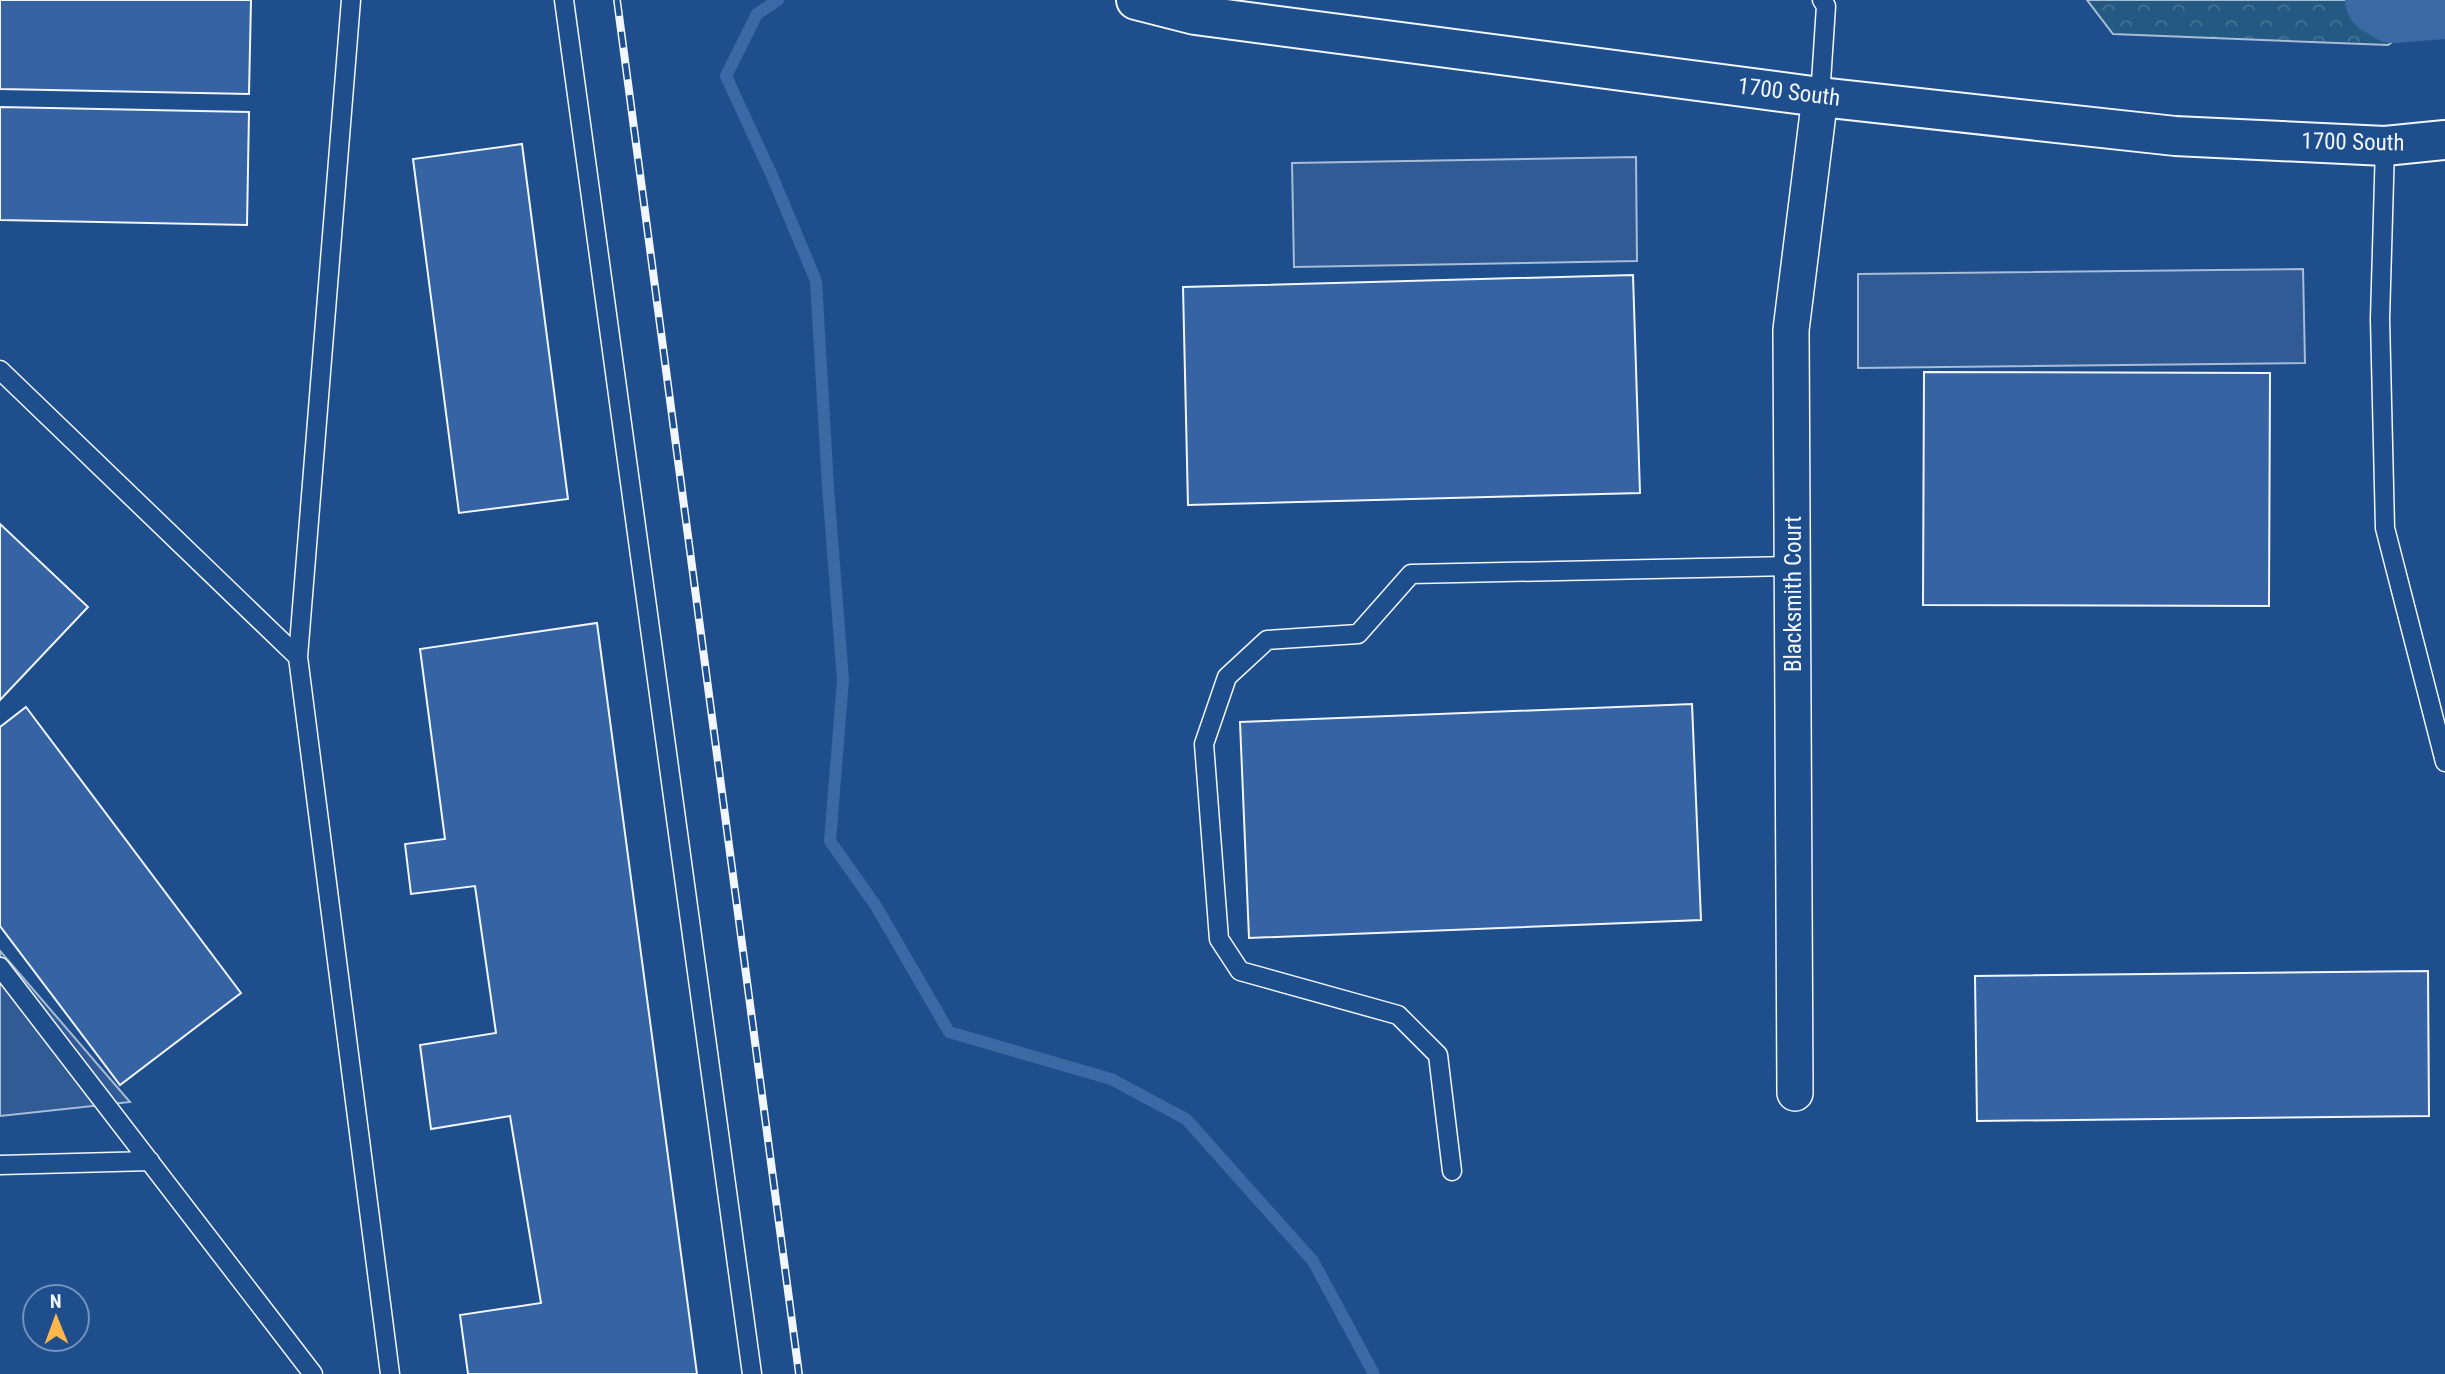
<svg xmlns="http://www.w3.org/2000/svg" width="2445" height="1374" font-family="'Roboto Condensed',sans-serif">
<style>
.forest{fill:url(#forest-crowns);stroke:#a8bbd7;stroke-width:2}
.parking{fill:#305b95;stroke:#a8bbd7;stroke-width:2}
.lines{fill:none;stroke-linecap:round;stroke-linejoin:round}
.stream{stroke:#3b69a3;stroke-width:12}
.river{stroke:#3b69a3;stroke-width:70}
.building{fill:#3563a3;stroke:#f2f6ff;stroke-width:2}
.lane-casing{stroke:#f2f6ff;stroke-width:21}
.street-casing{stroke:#f2f6ff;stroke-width:38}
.secondary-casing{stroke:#f2f6ff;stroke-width:42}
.lane{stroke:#1f4e8c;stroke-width:18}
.street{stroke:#1f4e8c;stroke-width:35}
.secondary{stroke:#1f4e8c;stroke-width:38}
.rail-casing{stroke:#f2f6ff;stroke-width:8}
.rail{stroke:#1f4e8c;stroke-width:5;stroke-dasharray:16;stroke-linecap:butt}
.labels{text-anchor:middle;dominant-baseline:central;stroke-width:5;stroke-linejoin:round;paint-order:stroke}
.street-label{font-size:23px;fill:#f2f6ff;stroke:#1f4e8c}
</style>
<defs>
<pattern id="forest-crowns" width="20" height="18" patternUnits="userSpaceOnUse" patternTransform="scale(1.75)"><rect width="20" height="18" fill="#245a82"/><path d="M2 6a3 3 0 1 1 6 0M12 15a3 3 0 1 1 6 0" fill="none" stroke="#447295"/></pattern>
</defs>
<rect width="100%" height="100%" fill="#1f4e8c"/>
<path class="forest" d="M2087,0H2445V5L2388,45L2113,34Z"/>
<path class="parking" d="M1636,157L1637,261L1294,267L1292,163Z
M2303,269L2305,363L1858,368V274Z
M0,951L130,1102L0,1116Z"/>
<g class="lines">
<path class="stream" d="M778,0L757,14L726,76L773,178L816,281L828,487L843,680L830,841L876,906L949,1032L1111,1079L1186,1119L1313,1261L1374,1374"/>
<path class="river" d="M2380,0L2393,8L2445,4"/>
</g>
<path class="building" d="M0,0H251L249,94L0,89Z
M0,107L249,112L247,225L0,220Z
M522,144L568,499L459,513L413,159Z
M1633,275L1640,493L1188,505L1183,287Z
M1924,372L2270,373L2269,606L1923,605Z
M0,524L88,607L0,700Z
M597,623L697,1374H468L460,1315L541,1303L510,1116L431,1129L420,1045L496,1033L475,886L411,894L405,844L445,839L420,649Z
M1692,704L1701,920L1249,938L1240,722Z
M26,707L241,993L120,1085L0,926V727Z
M2428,971L2429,1116L1977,1121L1975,976Z"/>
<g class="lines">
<defs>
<path id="lane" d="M351,0L298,657L390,1374
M564,0L752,1374
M1820,97L1826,6L1822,0
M2385,146L2380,319L2385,528L2445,762
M0,370L298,657
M0,967L313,1374
M0,1165L150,1161
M1452,1171L1438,1055L1398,1015L1240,971L1219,939L1204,744L1227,677L1267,640L1358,634L1411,574L1793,566"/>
<path id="street" d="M1795,1093L1791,330L1820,97"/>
<path id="secondary" d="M1136,0L1195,15L1820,97L2175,136L2385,146L2445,140"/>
</defs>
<use href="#lane" class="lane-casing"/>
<use href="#street" class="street-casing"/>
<use href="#secondary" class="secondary-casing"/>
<use href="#lane" class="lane"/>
<use href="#street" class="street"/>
<use href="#secondary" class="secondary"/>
<defs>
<path id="rail" d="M617,0L799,1374"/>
</defs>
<use href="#rail" class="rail-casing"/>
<use href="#rail" class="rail"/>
</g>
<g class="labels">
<g class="street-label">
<text transform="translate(1789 92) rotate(7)">1700 South</text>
<text transform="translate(2353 142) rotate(1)">1700 South</text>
<text transform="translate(1793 594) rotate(-90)">Blacksmith Court</text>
</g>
</g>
<g transform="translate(56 1318) rotate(359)"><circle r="33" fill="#1f4e8c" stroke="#7391ba" stroke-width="2"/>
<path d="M0-5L12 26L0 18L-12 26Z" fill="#ffb74d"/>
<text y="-10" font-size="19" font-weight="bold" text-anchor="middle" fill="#f2f6ff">N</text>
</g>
</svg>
